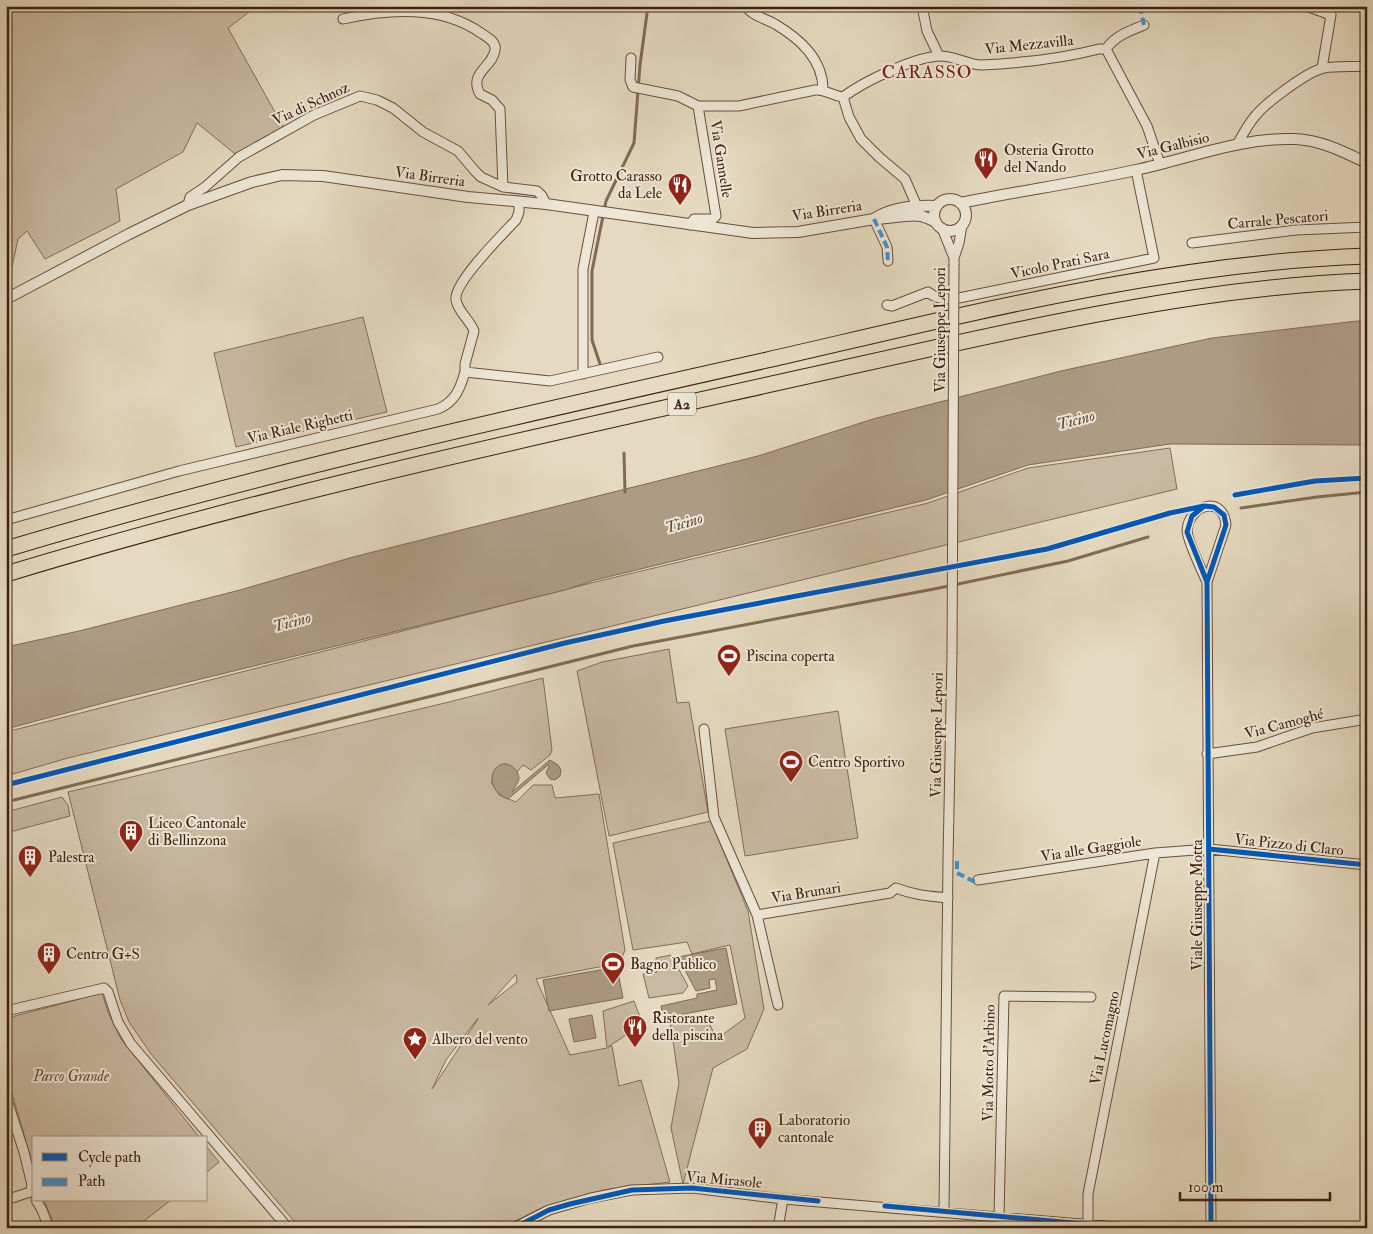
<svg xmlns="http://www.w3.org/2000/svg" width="1373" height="1234" font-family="'IM FELL Double Pica',serif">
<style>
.green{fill:#c9baa3;stroke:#846d58;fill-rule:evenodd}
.water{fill:#ad9b84;stroke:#816a55}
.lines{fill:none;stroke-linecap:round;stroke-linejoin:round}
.stream{stroke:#816a55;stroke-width:3}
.minor-casing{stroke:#684e3b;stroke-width:11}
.tertiary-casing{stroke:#684e3b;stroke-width:12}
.motorway-casing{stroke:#3f200e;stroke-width:17}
.minor{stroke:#eee7d7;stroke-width:9}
.tertiary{stroke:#eee7d7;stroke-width:10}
.motorway{stroke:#e5dac1;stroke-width:15}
.minor-bridge-casing{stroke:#684e3b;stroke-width:11;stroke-linecap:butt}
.minor-bridge{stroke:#eee7d7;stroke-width:9}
.quiet{stroke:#3f94d2;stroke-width:4;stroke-dasharray:8 4;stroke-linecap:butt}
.cycleway-casing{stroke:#eee7d7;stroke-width:8}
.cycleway{stroke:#0057b8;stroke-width:5}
.labels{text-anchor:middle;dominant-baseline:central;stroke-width:4;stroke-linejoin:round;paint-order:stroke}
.shield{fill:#eee7d7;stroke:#745c4a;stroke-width:1}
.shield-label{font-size:14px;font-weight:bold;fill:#3f200e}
.street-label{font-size:15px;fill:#3f200e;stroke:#eee7d7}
.poi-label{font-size:15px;fill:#3f200e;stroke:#eee7d7;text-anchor:start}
.park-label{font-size:15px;font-style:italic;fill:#624633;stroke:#eee7d7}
.water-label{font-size:16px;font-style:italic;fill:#604531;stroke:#eee7d7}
.quarter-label{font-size:18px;letter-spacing:1px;fill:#7a1f14;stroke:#eee7d7}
</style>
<rect width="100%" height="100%" fill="#e5dac1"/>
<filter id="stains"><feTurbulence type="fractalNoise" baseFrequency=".004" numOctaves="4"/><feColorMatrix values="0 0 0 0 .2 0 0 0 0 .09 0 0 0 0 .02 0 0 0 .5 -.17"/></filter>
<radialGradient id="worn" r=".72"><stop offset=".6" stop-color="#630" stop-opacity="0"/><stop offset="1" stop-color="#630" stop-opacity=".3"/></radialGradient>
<path class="green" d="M6,6H257L228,28L285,130L239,157L197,123L183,152L116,189L120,221L45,259L27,231L18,239L12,267L6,268Z
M363,317L387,412L236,447L214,353Z
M1170,448L1177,489L68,758L6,776V732L599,581L928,503L1028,468Z
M669,649L677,703L689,702L708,812L609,836L577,671L602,662Z
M543,678L552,750L550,755L531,770L523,765L517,772L510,765L491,782L499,795L516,802L533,785H552L555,798L599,794L625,950L620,963L536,979L570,1055L607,1048L603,1011L634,1001L645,1030L626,1035L608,1047L612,1046L619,1086L641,1080L670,1182L604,1190L539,1209L502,1228H300L151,1054L129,1022L120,1000L68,792L445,703ZM516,975L517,982L488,1005L515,975ZM478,1018V1019L432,1089L446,1060Z
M838,711L858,838L745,856L725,729Z
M62,797L68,805L70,816L6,833V812Z
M711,821L748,911L764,1009L747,1049L713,1068L683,1184L671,1128L679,1083L670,1020L703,1017L709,1023L717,1039L745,1018L730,945L692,954L687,942L633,950L613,843Z
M671,955L688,986L683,993L649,998L643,974L657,972L656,958Z
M102,993L108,1012L121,1039L200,1138H34V1169L6,1073V1021L15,1016Z
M206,1146L219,1162L206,1173Z
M44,1200H171L135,1228H55Z"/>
<path class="water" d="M1357,321H1367V445L1170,444L1028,465L926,500L595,580L565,590L115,700L6,729V647L79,631L240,590L353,557L758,456L873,419L1061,371L1212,338Z
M550,760L558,765L561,770L560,776L555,780L550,779L546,773L549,767L548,765L508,799C478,787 496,752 514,768C517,771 519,774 519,779C518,784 513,789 512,792Z
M726,948L737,1004L663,1018L661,1006L697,998V994L717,990L715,979L709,980L710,988L696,991L678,957Z
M617,967L623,998L549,1011L543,980Z
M592,1015L596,1038L574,1042L569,1019Z"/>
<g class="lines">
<path class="stream" d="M601,367L592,340V271L606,201L634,143L640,65L648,6
M624,453L625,492
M1241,508L1317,497L1367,492
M6,802L633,646L934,589L1068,561L1148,537"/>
<defs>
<path id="minor" d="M745,6C753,16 764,18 775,24C800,39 823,59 823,90
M922,6L927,31L939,56
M1306,6L1331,15L1322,68
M343,19C389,9 441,5 481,33C487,37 497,42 495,50C493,67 468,73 480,94L492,100L500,109L503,187
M1106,49C1115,36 1129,31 1144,25
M631,58L630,80L633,87L678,96L698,106H739L815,90C825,89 833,96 843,97C863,82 916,56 941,56C955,56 968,65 982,65C1022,63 1060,59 1099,49H1106L1147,126L1160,164
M843,97L849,117L861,139L879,157L905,179L919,211
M1237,145C1243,134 1248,124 1256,115C1267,102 1308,71 1324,68C1336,66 1354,67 1367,66
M188,205L190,197L205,187L239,157L314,115L360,96L377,100L393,108L423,132L458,151L475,171L481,177L503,187L537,191L542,196L546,204
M874,219L887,247L888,261
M690,225L694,219H713L716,216L698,106
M942,228L954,258V264
M1192,243L1296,230L1367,227
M954,258L959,243L962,225
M887,305L892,306L928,292C936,299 944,299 954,299L1154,258L1136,170
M465,372V364L474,331C470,320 458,312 456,300C453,283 503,234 516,220L519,212V202
M583,374V269L594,212
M6,520L179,471L438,409C455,402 460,389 465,372L550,381L658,357
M1207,582C1202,571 1187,540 1187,530C1189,505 1223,494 1226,525L1207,582L1211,1228
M704,729L714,817L757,915
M1207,754L1257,747L1312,728L1367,719
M978,880L1155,853L1209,849L1367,865
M778,1005L757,915L890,893L896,888C913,895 930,896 948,898
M6,1011L104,988L108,992L118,1022L131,1044L288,1228
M6,1097L24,1152L32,1185L30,1192
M6,1200L30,1192
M36,1200L42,1210L49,1228
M944,1212L948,861L952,654
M999,1217L1004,996L1091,997
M514,1228L549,1210L591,1198L632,1190L692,1188L783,1199L1129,1228
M778,1228L783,1199
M1088,1228V1194L1155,853"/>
<path id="tertiary" d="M934 215a16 16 0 1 1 32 0a16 16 0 1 1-32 0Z
M960,203C1019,191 1077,183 1136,170C1188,159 1241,137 1295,139C1321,140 1344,152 1367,163
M875,218C893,207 916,205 937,206
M6,299L129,234L188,205L252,182L282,175L323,176L468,197L546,204L753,233L798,232L874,219C889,219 906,214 921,216C926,217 931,220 936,222"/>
<path id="motorway" d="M6,549C257,474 512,417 767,360C964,315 1164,263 1367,256
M6,574C256,498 512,442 767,385C854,366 940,346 1027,328C1139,305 1252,285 1367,281"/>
</defs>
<use href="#minor" class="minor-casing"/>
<use href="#tertiary" class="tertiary-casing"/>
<use href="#motorway" class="motorway-casing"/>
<use href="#minor" class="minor"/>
<use href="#tertiary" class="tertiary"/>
<use href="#motorway" class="motorway"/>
<defs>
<path id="minor-bridge" d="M952,654L954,264"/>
</defs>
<use href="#minor-bridge" class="minor-bridge-casing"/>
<use href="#minor-bridge" class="minor-bridge"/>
<path class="quiet" d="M1140,6L1144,25
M874,219L887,247L888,261
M957,861V873L973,881L978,880"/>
<defs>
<path id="cycleway" d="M1235,495L1315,481L1367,478
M1203,507L1192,516L1187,532L1207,582
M6,785L565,643L664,621L1047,549L1170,513L1204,506L1214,507L1224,515L1226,525L1207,582L1211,1228
M1209,849L1367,865
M885,1206L1129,1228
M514,1228L549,1210L570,1204L632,1190L692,1188L818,1201"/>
</defs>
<use href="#cycleway" class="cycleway-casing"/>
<use href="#cycleway" class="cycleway"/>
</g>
<defs>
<symbol id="restaurant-pin" viewBox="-11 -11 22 30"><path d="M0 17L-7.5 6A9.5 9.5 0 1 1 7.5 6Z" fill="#8f2418" stroke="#eee7d7"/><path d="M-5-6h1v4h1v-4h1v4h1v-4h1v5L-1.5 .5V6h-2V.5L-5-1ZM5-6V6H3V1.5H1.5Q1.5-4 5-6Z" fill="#fff"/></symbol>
<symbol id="stadium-pin" viewBox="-11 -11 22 30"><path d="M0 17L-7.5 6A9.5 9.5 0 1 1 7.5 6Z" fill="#8f2418" stroke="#eee7d7"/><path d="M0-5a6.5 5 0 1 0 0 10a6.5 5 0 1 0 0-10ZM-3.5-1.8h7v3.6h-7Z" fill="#fff"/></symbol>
<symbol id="building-pin" viewBox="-11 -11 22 30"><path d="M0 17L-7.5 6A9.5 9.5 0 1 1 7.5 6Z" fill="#8f2418" stroke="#eee7d7"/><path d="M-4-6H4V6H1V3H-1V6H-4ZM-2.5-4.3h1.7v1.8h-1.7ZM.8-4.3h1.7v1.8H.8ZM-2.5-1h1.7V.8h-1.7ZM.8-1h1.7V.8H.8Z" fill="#fff"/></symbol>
<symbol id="sight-pin" viewBox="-11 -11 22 30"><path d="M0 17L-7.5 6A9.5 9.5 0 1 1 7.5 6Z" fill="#8f2418" stroke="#eee7d7"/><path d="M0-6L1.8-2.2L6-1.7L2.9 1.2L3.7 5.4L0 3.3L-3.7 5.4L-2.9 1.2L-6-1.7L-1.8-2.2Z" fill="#fff"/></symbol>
</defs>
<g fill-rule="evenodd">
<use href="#restaurant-pin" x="972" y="145" width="28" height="38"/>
<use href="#restaurant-pin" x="666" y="171" width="28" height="38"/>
<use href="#stadium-pin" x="715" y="642" width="28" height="38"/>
<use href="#stadium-pin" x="777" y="748" width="28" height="38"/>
<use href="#building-pin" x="117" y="818" width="28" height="38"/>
<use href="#building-pin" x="16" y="843" width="28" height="38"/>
<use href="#building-pin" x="35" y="940" width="28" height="38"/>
<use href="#stadium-pin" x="599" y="950" width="28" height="38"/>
<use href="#restaurant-pin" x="621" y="1013" width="28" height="38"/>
<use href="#sight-pin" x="401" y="1025" width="28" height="38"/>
<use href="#building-pin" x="746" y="1115" width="28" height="38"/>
</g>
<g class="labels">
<rect class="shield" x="668" y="392.5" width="28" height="23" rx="4"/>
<g class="shield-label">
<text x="682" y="404">A2</text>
</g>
<g class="street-label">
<text transform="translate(1029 45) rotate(-6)">Via Mezzavilla</text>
<text transform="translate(311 104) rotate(-25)">Via di Schnoz</text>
<text transform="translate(1173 146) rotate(-14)">Via Galbisio</text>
<text transform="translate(721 159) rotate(81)">Via Gannelle</text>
<text transform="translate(430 177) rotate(8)">Via Birreria</text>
<text transform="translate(827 211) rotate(-9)">Via Birreria</text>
<text transform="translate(1278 220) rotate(-5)">Carrale Pescatori</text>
<text transform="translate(1060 264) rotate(-12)">Vicolo Prati Sara</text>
<text transform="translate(940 330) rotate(-90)">Via Giuseppe Lepori</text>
<text transform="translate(300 427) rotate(-13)">Via Riale Righetti</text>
<text transform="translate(1284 724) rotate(-15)">Via Camoghé</text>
<text transform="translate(937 735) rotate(-89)">Via Giuseppe Lepori</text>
<text transform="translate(1289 845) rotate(6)">Via Pizzo di Claro</text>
<text transform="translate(1091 849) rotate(-9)">Via alle Gaggiole</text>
<text transform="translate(806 893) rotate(-9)">Via Brunari</text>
<text transform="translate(1197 905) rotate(-90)">Viale Giuseppe Motta</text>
<text transform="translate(1105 1038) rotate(-78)">Via Lucomagno</text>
<text transform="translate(989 1063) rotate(-89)">Via Motto d'Arbino</text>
<text transform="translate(724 1180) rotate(5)">Via Mirasole</text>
</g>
<g class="poi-label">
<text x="1004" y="150">Osteria Grotto<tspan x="1004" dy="17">del Nando</tspan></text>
<text x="662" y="176" text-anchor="end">Grotto Carasso<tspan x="662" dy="17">da Lele</tspan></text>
<text x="746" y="656">Piscina coperta</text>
<text x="808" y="762">Centro Sportivo</text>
<text x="148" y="823">Liceo Cantonale<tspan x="148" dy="17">di Bellinzona</tspan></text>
<text x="48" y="857">Palestra</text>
<text x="66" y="954">Centro G+S</text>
<text x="630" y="964">Bagno Publico</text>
<text x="652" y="1018">Ristorante<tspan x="652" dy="17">della piscina</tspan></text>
<text x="432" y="1039">Albero del vento</text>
<text x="778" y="1120">Laboratorio<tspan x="778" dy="17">cantonale</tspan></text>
</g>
<g class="park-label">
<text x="71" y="1076">Parco Grande</text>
</g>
<g class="water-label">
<text transform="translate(1076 420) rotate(-14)">Ticino</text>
<text transform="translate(684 523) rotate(-16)">Ticino</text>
<text transform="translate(292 622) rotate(-14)">Ticino</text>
</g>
<g class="quarter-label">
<text x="927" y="72">CARASSO</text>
</g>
</g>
<rect width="1373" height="1234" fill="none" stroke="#e5dac1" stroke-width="25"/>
<rect x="8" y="8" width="1358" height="1219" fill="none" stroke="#3f200e" stroke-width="2.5"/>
<rect x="12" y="12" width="1348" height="1209" fill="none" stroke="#3f200e"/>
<rect x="32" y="1136" width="175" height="65" fill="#eee7d7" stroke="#a89787"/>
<rect x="42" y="1153" width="25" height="8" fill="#0057b8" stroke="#a89787"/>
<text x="78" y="1162" font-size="15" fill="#3f200e">Cycle path</text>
<rect x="42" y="1178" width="25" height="8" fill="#3f94d2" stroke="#a89787"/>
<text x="78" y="1186" font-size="15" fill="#3f200e">Path</text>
<path d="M1180 1192v8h150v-8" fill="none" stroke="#3f200e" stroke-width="2.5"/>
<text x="1188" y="1192" font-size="15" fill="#3f200e" stroke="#eee7d7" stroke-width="4" paint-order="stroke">100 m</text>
<rect width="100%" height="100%" filter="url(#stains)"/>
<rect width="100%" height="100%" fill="url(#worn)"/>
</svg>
